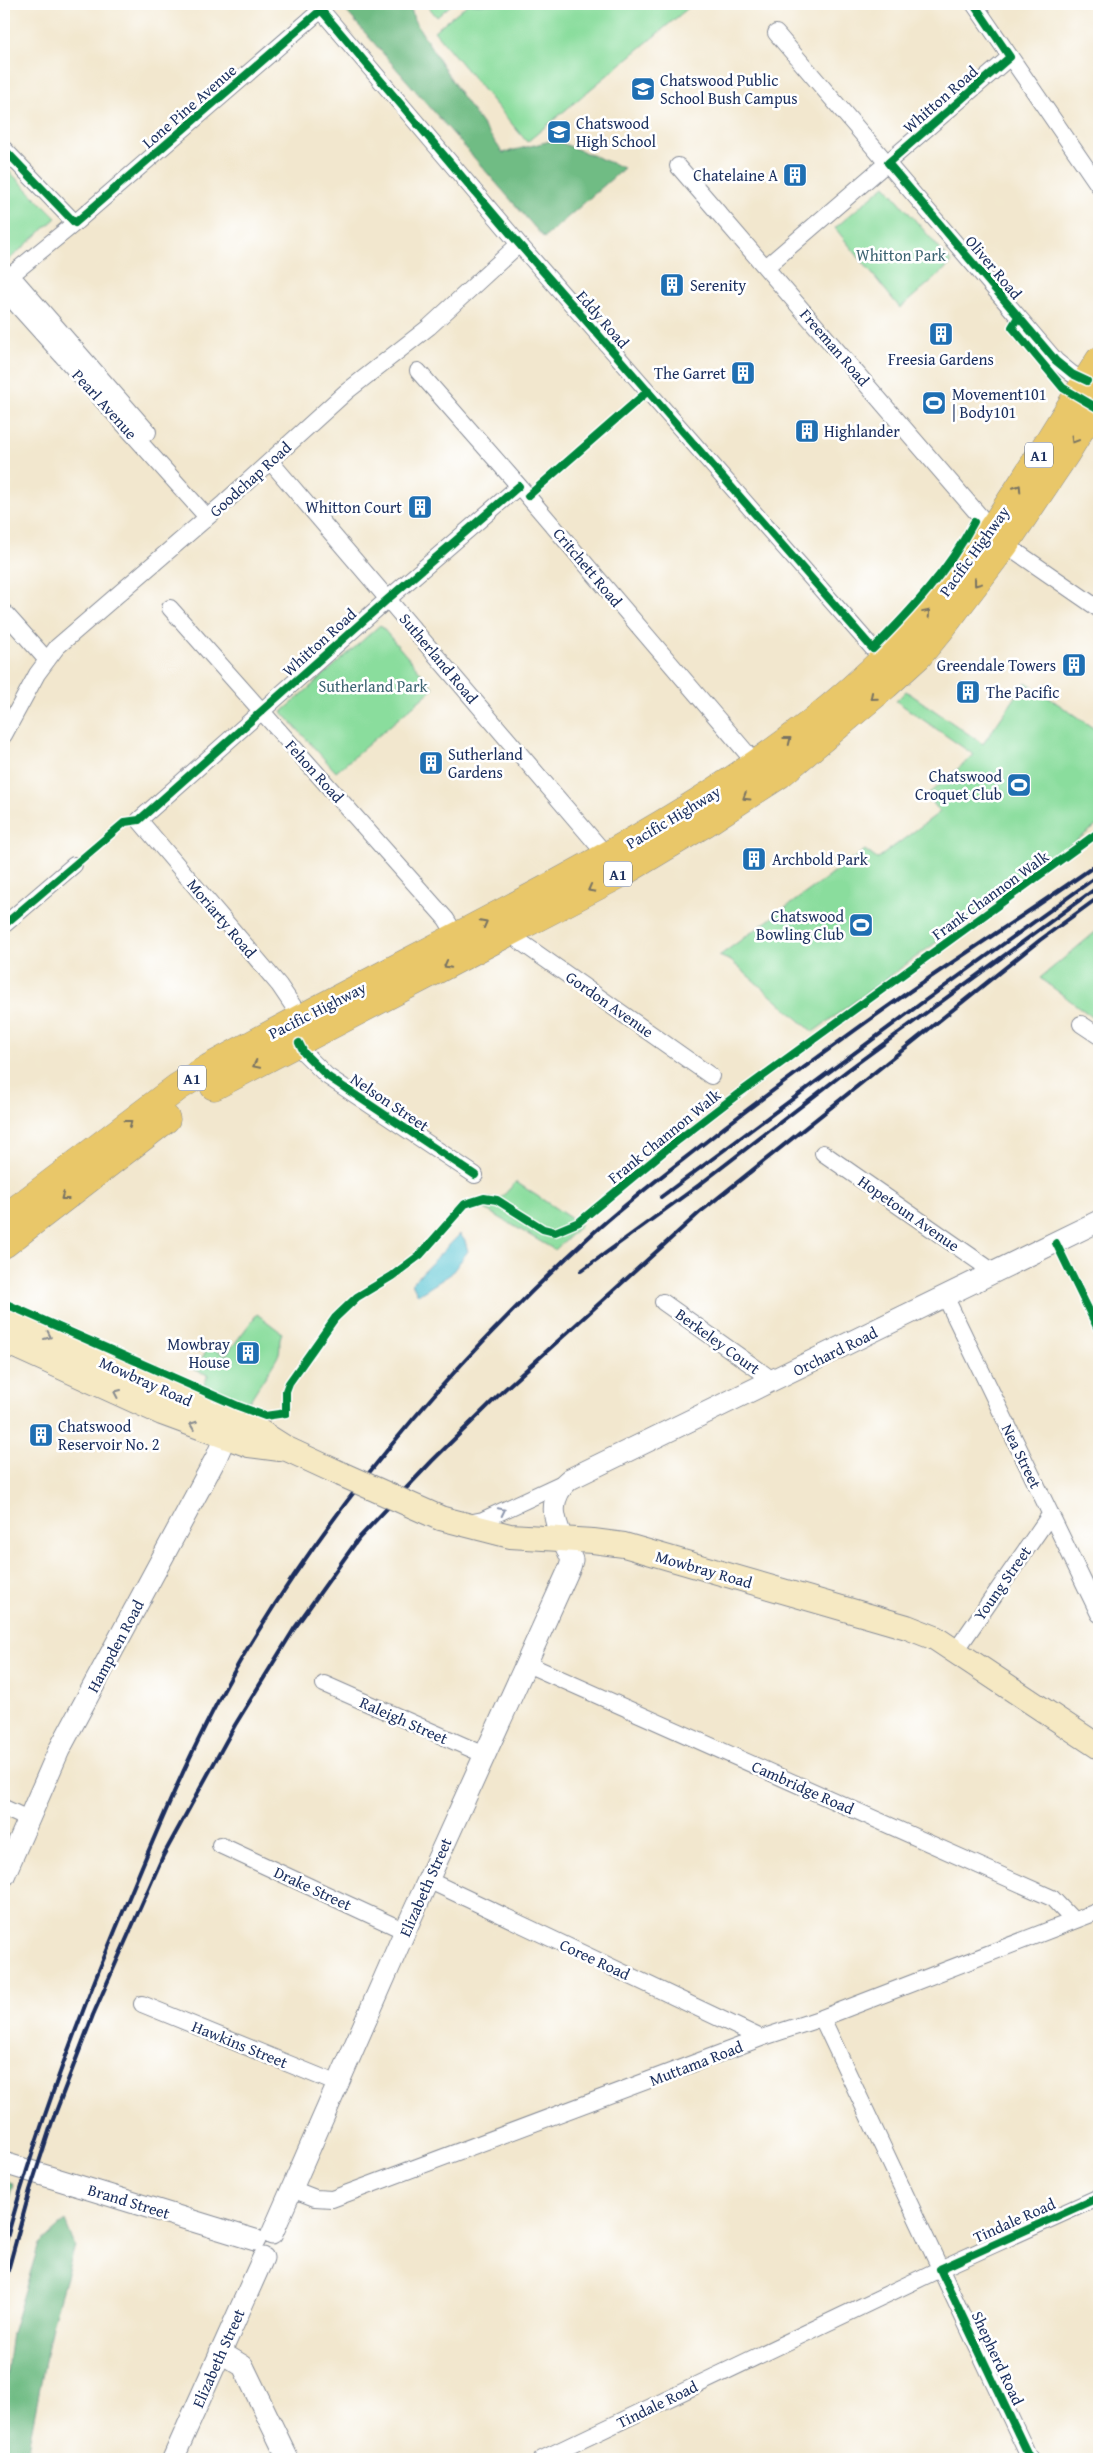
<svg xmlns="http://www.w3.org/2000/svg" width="1103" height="2463" font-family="'Gentium Book Plus',serif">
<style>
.green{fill:#8add9d;stroke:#52867e}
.forest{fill:#6fbc84;stroke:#457671}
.water{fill:#5ac5d3;stroke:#3a7a98}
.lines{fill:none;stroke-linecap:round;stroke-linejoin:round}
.minor-casing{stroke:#868b96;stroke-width:18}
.tertiary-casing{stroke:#868b96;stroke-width:23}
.secondary-casing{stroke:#868b96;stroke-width:26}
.trunk-casing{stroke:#868b96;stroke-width:29}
.minor{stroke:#fff;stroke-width:16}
.tertiary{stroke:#fff;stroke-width:21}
.secondary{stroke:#f6e9c3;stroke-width:24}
.trunk{stroke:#e9c769;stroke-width:28}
.rail{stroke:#1b2f5e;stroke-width:4}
.secondary-bridge-casing{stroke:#868b96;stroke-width:26;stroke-linecap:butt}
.secondary-bridge{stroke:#f6e9c3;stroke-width:24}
.cycleway-casing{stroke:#fff;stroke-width:11}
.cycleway{stroke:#00873e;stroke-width:8}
.oneway{stroke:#787363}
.oneway2{stroke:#888c90}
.oneway3{stroke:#8d97ae}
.labels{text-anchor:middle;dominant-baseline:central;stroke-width:5;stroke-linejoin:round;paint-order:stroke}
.shield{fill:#fff;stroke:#5f6d8e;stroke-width:1}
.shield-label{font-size:15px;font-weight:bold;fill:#1b2f5e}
.poi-label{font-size:16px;fill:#1b2f5e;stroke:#fff;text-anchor:start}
.street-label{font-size:16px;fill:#1b2f5e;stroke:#fff}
.park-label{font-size:16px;fill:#3c6371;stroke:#fff}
</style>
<rect width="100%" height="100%" fill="#fff"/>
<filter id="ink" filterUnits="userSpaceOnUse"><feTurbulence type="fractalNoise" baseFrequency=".02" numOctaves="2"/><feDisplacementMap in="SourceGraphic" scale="10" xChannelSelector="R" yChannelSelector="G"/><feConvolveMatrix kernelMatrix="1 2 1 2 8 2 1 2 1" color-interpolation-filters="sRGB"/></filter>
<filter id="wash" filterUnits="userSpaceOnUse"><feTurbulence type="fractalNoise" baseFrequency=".0096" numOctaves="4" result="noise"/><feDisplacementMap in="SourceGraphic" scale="20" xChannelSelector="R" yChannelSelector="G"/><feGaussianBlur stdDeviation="1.12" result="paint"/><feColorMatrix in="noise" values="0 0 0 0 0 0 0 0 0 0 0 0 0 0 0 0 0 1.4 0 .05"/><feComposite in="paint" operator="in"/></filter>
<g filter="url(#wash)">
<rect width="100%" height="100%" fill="#f2e7ce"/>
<path class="green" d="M426,4H452L437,17Z
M468,4H693L527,142L434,31Z
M4,166L56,218L4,264Z
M885,185L952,263L900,308L835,228Z
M380,625L434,688L336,772L282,712Z
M1026,682L1099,732V824L813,1032L731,961L719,956L865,850L877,859L940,812L927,795L974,755L896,701L906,691L983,744Z
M1099,929V1022L1040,978Z
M516,1182L581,1225L555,1250L478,1205L486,1199L501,1198Z
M257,1314L282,1333C278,1341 281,1345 279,1353C277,1361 256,1389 250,1401L239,1403L203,1387L208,1375L193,1369L197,1361L200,1362L208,1347L226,1355Z"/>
<path class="forest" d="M340,4H410L414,20L459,92L503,153L554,140L624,168L544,238Z
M4,2180L13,2184L4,2216Z
M65,2221L75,2246L52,2325L26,2459H4V2395L12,2333L39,2244Z"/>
<path class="water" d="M460,1234L465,1241L468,1251L451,1274L418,1295L412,1283Z"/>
</g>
<g filter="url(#ink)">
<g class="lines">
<defs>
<path id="minor" d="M316,4L519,244L883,660
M974,4L1099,186
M776,33L1056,361L1072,374L1087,381
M4,149L75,223
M678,166L991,529
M766,267L1010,57
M4,291L207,517
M418,371L519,486L757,765
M148,432L11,275L75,223L321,10
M270,461L607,856
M1005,544L1099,609
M170,608L446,919L457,937
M4,612L46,659
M4,735L37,674L57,647L224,503L346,392L429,327L519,244
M4,925L74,865
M508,933L711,1076
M302,1019L279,985L139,820L389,598L519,486
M1081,1024L1099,1036
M299,1043L304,1053L327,1076L475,1175
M823,1153L995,1273
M945,1296L1099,1614
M663,1302L774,1381
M468,1523L483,1520L569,1480
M955,1652L1050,1515
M527,1664L1052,1898L1073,1920
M324,1684L485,1755
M4,1808L28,1819
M220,1845L405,1931
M428,1880L761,2038
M142,2004L338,2084
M822,2018L1030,2459
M292,2189L315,2198L332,2199L761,2038L822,2018L1099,1911
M542,2459L940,2269L1099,2197"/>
<path id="tertiary" d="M4,1876L59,1750L216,1458L232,1421
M4,2163L255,2240
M272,2234L405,1931L570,1567L572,1560C560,1532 540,1503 570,1479L1099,1221
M220,2352L243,2366L288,2459
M173,2459L263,2258"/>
<path id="secondary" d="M4,1316L257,1430L287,1449L341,1474
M4,1341L162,1413L249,1445L280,1449
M440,1518L510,1536L593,1541L624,1545L907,1627L935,1638L1099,1747"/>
<path id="trunk" d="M214,1086L620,874L705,823L780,774L886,685L918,656L939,631L1005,544L1066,453L1099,399
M4,1219L178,1087L209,1068C323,1005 439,947 554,885C689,812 822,733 925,616C993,539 1044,447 1099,361
M4,1244L166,1119"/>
</defs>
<use href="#minor" class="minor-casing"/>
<use href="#tertiary" class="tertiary-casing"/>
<use href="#secondary" class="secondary-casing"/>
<use href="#trunk" class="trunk-casing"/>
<use href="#minor" class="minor"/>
<use href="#tertiary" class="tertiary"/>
<use href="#secondary" class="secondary"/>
<use href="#trunk" class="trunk"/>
<path class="rail" d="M661,1197L923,1002L1099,875
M581,1271L699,1185L848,1070L1099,886
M4,2249C37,2125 83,2005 133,1888C169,1801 207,1713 257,1633C347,1486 464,1352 591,1235C633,1196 681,1162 726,1126C784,1082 843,1038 903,996C968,951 1035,908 1099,863
M4,2285L30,2190L52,2122L93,2015L163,1856L235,1725L294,1629L359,1538L432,1461L504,1390L699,1213L1040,940L1099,897"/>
<defs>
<path id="secondary-bridge" d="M341,1474L440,1518"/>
</defs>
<use href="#secondary-bridge" class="secondary-bridge-casing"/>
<use href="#secondary-bridge" class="secondary-bridge"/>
<defs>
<path id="cycleway" d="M974,4L1010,57L888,163L1056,361L1072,374L1087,381
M4,149L75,223L321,10L519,244L873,649C911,611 948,571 974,522
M1018,317L1012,327L1063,388L1099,409
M528,496L648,391
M4,925L125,822L139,820L389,598L519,486
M299,1043L304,1053L327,1076L475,1175
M1056,1243L1099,1331
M4,1303L238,1406L265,1416L286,1413V1391L289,1383L335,1318L357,1297L392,1276L420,1255L465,1204L484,1198L497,1200L543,1229L555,1232L579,1222L673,1144L738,1094L1099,832
M1030,2459L940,2269L1099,2197"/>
</defs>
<use href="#cycleway" class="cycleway-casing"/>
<use href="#cycleway" class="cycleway"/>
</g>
<defs><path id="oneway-chevron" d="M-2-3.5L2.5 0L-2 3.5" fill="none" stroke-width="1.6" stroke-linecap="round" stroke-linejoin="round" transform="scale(1.25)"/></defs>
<g class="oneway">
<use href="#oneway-chevron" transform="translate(1074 440) rotate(121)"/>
<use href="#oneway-chevron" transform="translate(1018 488) rotate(-57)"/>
<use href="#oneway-chevron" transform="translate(977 583) rotate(127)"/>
<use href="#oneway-chevron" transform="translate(927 613) rotate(-50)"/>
<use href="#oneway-chevron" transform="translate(873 697) rotate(140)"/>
<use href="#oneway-chevron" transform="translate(788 740) rotate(-38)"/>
<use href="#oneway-chevron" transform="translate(746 797) rotate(148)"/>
<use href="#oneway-chevron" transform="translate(591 889) rotate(152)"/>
<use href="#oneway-chevron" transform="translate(484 923) rotate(-28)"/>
<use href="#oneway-chevron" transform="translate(447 965) rotate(152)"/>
<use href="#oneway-chevron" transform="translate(256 1065) rotate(154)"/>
<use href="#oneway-chevron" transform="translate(129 1123) rotate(-37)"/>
<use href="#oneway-chevron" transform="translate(64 1197) rotate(143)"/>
</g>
<g class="oneway2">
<use href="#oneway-chevron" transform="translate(48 1336) rotate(25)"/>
<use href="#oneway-chevron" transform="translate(117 1393) rotate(-156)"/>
<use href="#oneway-chevron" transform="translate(193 1425) rotate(-159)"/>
</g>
<use class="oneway3" href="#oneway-chevron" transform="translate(502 1511) rotate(-26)"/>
</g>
<defs>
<symbol id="school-square" viewBox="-11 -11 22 22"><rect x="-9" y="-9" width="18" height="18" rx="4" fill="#1f6fb2" stroke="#fff"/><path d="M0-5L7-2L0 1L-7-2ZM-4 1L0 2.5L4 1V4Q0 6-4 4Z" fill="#fff"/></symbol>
<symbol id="building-square" viewBox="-11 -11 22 22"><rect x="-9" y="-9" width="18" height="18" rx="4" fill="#1f6fb2" stroke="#fff"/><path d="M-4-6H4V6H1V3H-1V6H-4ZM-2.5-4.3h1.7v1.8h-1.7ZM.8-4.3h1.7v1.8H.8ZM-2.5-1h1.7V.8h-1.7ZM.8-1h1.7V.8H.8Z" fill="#fff"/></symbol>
<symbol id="stadium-square" viewBox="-11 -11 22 22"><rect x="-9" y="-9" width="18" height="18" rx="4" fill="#1f6fb2" stroke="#fff"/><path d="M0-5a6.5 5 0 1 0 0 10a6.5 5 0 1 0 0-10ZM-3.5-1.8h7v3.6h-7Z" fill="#fff"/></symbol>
</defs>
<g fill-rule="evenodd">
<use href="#school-square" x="629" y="75" width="28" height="28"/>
<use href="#school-square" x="545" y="118" width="28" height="28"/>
<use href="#building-square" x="781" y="161" width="28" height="28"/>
<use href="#building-square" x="658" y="271" width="28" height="28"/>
<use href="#building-square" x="927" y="320" width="28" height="28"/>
<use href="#building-square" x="729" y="359" width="28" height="28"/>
<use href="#stadium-square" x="920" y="389" width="28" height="28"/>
<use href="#building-square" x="793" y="417" width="28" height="28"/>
<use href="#building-square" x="406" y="493" width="28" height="28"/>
<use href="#building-square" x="1060" y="651" width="28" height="28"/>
<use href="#building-square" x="954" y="678" width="28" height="28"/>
<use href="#building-square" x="417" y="749" width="28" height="28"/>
<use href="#stadium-square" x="1005" y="771" width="28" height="28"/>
<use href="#building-square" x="740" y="845" width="28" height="28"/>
<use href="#stadium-square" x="847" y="911" width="28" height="28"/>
<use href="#building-square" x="234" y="1339" width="28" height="28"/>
<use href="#building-square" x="27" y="1421" width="28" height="28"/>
</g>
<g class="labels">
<g class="shield">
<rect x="1025" y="442.5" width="28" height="25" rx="4"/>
<rect x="604" y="861.5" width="28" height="25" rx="4"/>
<rect x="178" y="1065.5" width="28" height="25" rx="4"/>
</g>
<g class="shield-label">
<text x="1039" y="455">A1</text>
<text x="618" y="874">A1</text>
<text x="192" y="1078">A1</text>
</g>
<g class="poi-label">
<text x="660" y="80">Chatswood Public<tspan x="660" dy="18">School Bush Campus</tspan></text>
<text x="576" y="123">Chatswood<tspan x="576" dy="18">High School</tspan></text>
<text x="778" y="175" text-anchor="end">Chatelaine A</text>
<text x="690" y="285">Serenity</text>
<text x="941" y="359" text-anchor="middle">Freesia Gardens</text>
<text x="726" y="373" text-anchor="end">The Garret</text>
<text x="952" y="394">Movement101<tspan x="952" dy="18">| Body101</tspan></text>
<text x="824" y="431">Highlander</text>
<text x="402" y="507" text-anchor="end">Whitton Court</text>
<text x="1056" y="665" text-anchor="end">Greendale Towers</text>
<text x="986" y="692">The Pacific</text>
<text x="448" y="754">Sutherland<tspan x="448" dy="18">Gardens</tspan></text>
<text x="1002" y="776" text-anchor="end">Chatswood<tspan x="1002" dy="18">Croquet Club</tspan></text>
<text x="772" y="859">Archbold Park</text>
<text x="844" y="916" text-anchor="end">Chatswood<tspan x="844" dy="18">Bowling Club</tspan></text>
<text x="230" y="1344" text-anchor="end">Mowbray<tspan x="230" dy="18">House</tspan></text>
<text x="58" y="1426">Chatswood<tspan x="58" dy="18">Reservoir No. 2</tspan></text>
</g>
<g class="street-label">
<text transform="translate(940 99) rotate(-41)">Whitton Road</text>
<text transform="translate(189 106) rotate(-41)">Lone Pine Avenue</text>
<text transform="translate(994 267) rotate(50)">Oliver Road</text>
<text transform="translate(603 319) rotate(49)">Eddy Road</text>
<text transform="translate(835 347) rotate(49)">Freeman Road</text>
<text transform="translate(105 404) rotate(48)">Pearl Avenue</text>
<text transform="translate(250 479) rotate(-42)">Goodchap Road</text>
<text transform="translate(974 551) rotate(-54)">Pacific Highway</text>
<text transform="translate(588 567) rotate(50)">Critchett Road</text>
<text transform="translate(319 642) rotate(-42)">Whitton Road</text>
<text transform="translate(439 658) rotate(50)">Sutherland Road</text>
<text transform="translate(315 771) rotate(48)">Fehon Road</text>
<text transform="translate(673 817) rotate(-31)">Pacific Highway</text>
<text transform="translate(990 895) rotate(-36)">Frank Channon Walk</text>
<text transform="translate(222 918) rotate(50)">Moriarty Road</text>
<text transform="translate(610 1004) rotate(35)">Gordon Avenue</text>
<text transform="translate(317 1010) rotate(-27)">Pacific Highway</text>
<text transform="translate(390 1102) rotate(34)">Nelson Street</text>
<text transform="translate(664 1136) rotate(-39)">Frank Channon Walk</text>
<text transform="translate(909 1213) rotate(35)">Hopetoun Avenue</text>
<text transform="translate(718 1341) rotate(36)">Berkeley Court</text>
<text transform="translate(835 1351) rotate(-26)">Orchard Road</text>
<text transform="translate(146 1381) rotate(24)">Mowbray Road</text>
<text transform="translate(1022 1456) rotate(64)">Nea Street</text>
<text transform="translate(704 1569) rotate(16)">Mowbray Road</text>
<text transform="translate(1002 1583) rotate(-55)">Young Street</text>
<text transform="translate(115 1646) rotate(-62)">Hampden Road</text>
<text transform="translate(404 1720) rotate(24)">Raleigh Street</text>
<text transform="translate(803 1787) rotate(24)">Cambridge Road</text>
<text transform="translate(425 1887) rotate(-66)">Elizabeth Street</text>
<text transform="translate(313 1888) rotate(25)">Drake Street</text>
<text transform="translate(595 1959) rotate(25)">Coree Road</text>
<text transform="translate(240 2044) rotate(22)">Hawkins Street</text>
<text transform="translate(696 2063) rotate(-21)">Muttama Road</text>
<text transform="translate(129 2201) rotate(17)">Brand Street</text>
<text transform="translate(1014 2220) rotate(-24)">Tindale Road</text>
<text transform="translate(218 2358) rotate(-66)">Elizabeth Street</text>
<text transform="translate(998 2358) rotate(65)">Shepherd Road</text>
<text transform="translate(657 2404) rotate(-26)">Tindale Road</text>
</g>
<g class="park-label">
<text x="901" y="255">Whitton Park</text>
<text x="373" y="686">Sutherland Park</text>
</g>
</g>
<rect width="1103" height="2463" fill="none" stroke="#fff" stroke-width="20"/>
</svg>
